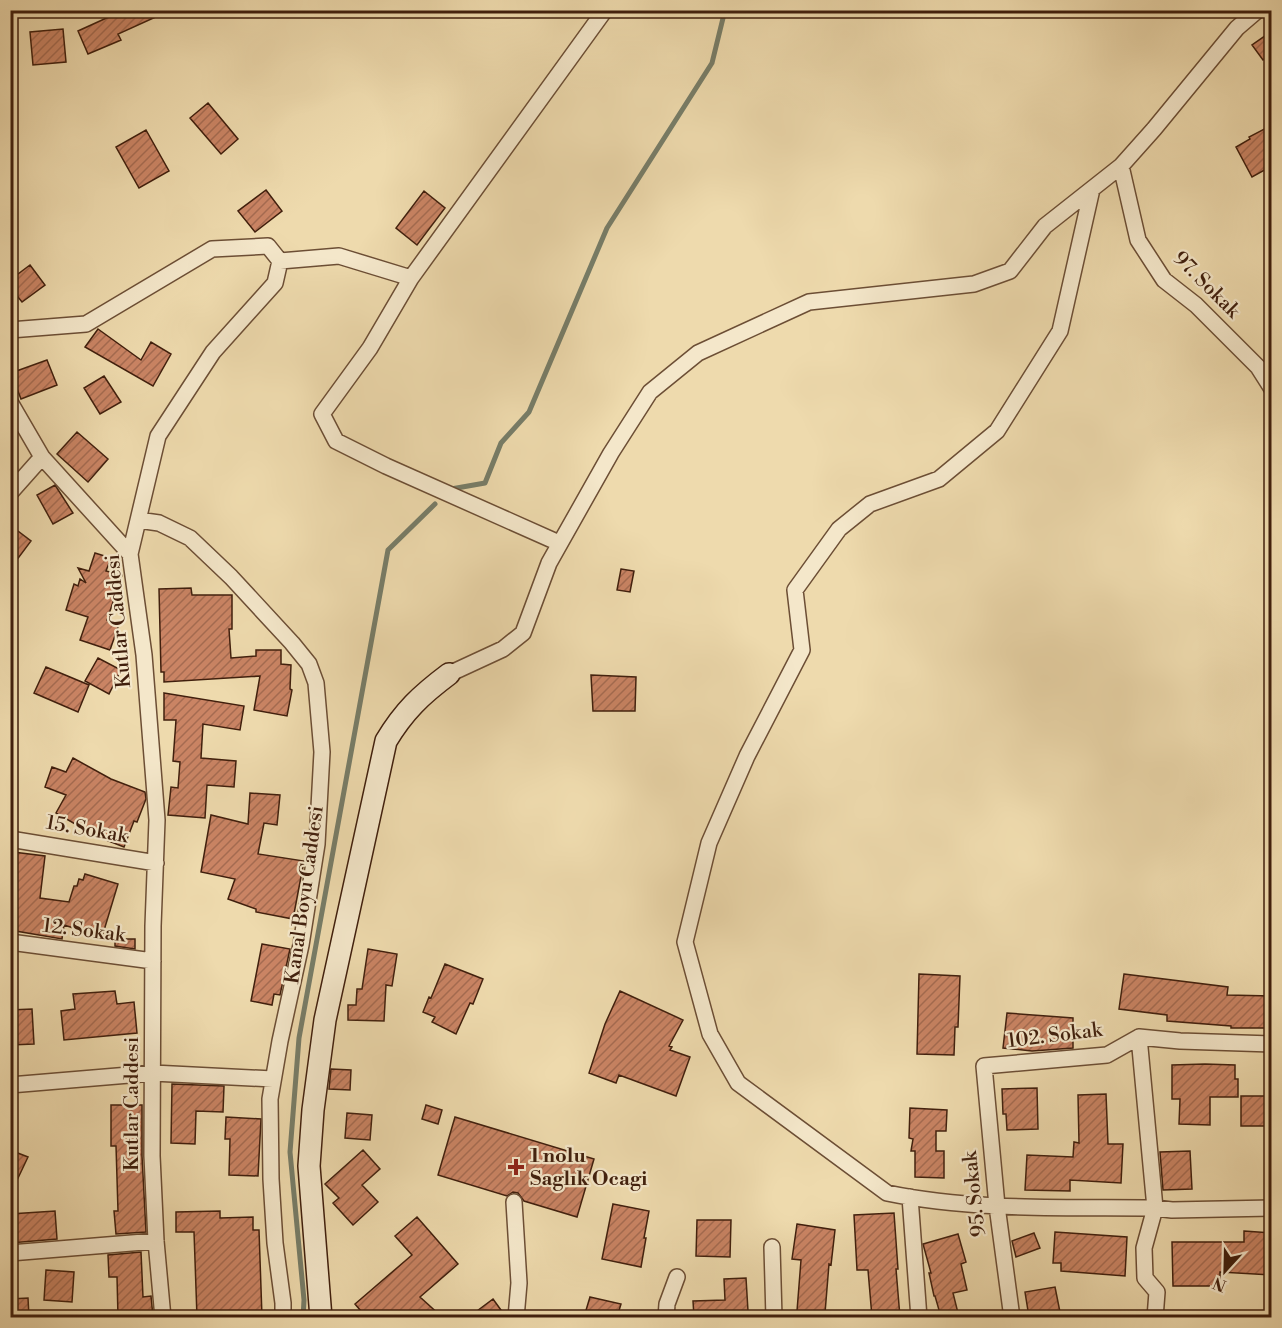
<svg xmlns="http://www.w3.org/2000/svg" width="1282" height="1328" font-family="'Libre Bodoni',serif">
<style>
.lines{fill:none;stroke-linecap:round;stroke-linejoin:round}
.stream{stroke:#777d68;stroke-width:5}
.building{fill:url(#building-hatch);stroke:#401f0d;stroke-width:1.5}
.street-casing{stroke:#6c4e35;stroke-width:18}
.secondary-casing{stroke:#401f0d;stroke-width:24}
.street{stroke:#f4e7ca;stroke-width:15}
.secondary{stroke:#f4e7ca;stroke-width:21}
.poi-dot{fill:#8f2418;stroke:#f4e7ca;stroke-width:2}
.labels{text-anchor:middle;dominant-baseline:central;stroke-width:4.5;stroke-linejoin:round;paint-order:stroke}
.street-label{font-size:20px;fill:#401f0d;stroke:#f4e7ca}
.poi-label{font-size:20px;font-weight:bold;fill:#401f0d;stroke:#f4e7ca;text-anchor:start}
</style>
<defs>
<pattern id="building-hatch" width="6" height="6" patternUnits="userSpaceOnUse" patternTransform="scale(1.5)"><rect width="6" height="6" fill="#ca8464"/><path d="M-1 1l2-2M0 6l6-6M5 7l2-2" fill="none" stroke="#a56b51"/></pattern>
</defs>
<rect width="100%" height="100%" fill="#eedaad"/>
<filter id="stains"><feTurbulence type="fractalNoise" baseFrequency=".00333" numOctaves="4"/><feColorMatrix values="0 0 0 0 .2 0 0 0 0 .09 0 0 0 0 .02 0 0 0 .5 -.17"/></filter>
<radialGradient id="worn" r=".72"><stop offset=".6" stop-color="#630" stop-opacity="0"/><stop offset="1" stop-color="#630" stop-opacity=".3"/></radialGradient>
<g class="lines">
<path class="stream" d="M451,489L485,483L501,443L529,412L607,228L712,63L725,10
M303,1318L304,1300L290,1152L299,1038L388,550L435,504"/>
</g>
<path class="building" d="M124,10H171L118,34L121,40L88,54L78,31Z
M63,29L66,62L33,65L30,32Z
M1272,31V54L1263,60L1252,45Z
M208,103L238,139L221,154L190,118Z
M1272,125V166L1252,177L1236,147L1250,139L1249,137Z
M146,130L169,171L139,188L116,147Z
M266,190L282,211L255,232L238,211Z
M424,191L445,208L417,245L396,228Z
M30,265L45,285L22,302L10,287V280Z
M98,329L141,360L151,342L171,354L153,386L85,347Z
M47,360L57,385L21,399L11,373Z
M104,376L121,402L100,414L84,388Z
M77,432L108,459L88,482L57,454Z
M55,485L73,513L53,524L37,495Z
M10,525L31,541L10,569Z
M95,553L111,558L106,571L122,575L107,620L119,624L110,650L80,640L88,617L66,610L74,584L78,586L80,579L86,583L78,568L89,571Z
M621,569L634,571L630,592L617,590Z
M191,588L192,595H232V629H229L231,658L256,656V650H281V664L291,665L290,689L292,690L287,716L254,710L260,676L164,682V672H161L159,589Z
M98,658L121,670L109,694L85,681Z
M46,667L89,685L78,712L34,693Z
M591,675L636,677L635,711H593Z
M164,693L244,706L240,730L203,724L201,758L236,761L234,787L207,785L205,818L168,815L171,787L178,788L180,762L173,761L176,720H164Z
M73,758L111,779L145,792L146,799L137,822L134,821L124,847L96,836L56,813L66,795L45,787L52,767L66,772Z
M250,793L280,795L277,825L264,823L258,854L304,861L293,919L256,912V909L228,899L235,879L201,872L211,815L248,824Z
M13,852L45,856L40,898L69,902L74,886H77L79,879L83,880L85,874L118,884L102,937L64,925L62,939L10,930V872Z
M115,939H135V949L115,946Z
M262,944L290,949L280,995L274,994L272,1005L251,1001Z
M368,949L397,954L392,986L386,985L384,1021L348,1020V1005H356L357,989H362Z
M445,964L483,979L473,1004L470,1003L456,1034L432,1022L435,1017L423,1012L429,997L431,998Z
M919,974L960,976L958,1027H955L954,1055L917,1054Z
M1124,974L1228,987L1227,995L1272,996V1028H1231V1026L1167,1021V1015L1119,1009Z
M115,991L117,1004L134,1002L137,1033L64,1040L61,1011L75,1009L73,994Z
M620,991L683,1020L669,1046L672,1047L670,1050L690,1057L676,1096L619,1075L616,1083L589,1073L605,1024Z
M32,1009L34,1044L10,1045V1010Z
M1007,1013L1073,1018V1048L1032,1051L1003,1048Z
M1205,1064L1235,1065V1079H1238V1097H1210V1125L1179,1124L1180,1099H1172V1065Z
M331,1069L351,1070L350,1090L329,1089Z
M172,1084L224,1086L223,1112L196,1111L195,1144L171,1143Z
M1037,1088L1038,1129L1007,1130L1006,1114H1003L1002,1089Z
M1106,1094L1108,1144H1123L1121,1183L1070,1180V1191L1025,1190L1027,1155L1073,1157L1074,1142L1079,1143L1078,1095Z
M1241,1096H1270V1126H1241Z
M111,1105H142V1156L146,1232L116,1234L114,1211H118L116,1146H111Z
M426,1105L442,1110L438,1124L422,1119Z
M910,1108L947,1110L946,1131H936V1151H944V1178L915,1177V1151H911L913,1139L909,1138Z
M347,1113L372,1115L370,1140L345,1138Z
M226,1117L261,1119L258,1176L229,1175L230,1139H225Z
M455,1117L594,1159L577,1217L524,1201L518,1193L513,1192L507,1196L438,1175Z
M10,1150L28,1157L10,1195Z
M363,1150L380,1169L362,1185L378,1202L353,1225L333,1203L339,1198L325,1184Z
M1190,1151L1192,1189L1163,1190L1160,1152Z
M613,1204L649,1211L644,1238H646L641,1267L602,1259Z
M55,1211L57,1239L10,1243V1214Z
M220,1211V1218L253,1217V1230H259L262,1317H197L194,1232H176V1212Z
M894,1213L898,1269H896L900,1317H872L868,1270H857L854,1215Z
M417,1217L458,1264L420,1297L442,1317H366L355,1304L412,1255L395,1236Z
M697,1220H731L730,1257L696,1256Z
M797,1224L835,1230L831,1265L829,1264L825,1313L797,1311L801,1260L792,1259Z
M1244,1231L1272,1233V1275L1220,1272V1286H1173L1172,1242H1244Z
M1055,1232L1127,1237L1125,1276L1061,1271V1263H1053Z
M1034,1233L1040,1248L1016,1257L1012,1241Z
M958,1234L966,1262L961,1264L967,1290L953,1293L959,1317H941L935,1296H934L929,1273H931L923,1244Z
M141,1252L143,1297L151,1296L153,1317H118L117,1277H109L108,1255Z
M46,1270L74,1272L72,1302L44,1300Z
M746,1278L748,1311L736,1312L737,1317H694L693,1301L725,1300L724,1279Z
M1055,1287L1061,1317H1029L1025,1292Z
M590,1297L621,1304L617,1317H584Z
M28,1298L29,1317H10V1299Z
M493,1299L506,1317H469Z"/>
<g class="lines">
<defs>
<path id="street" d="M1121,166L1138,240L1164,280L1196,305L1258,367L1272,389
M1092,189L1060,331L997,431L939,479L870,504L839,529L795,590L802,650L747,756L709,843L685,942L710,1034L738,1083L887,1193C974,1211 1066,1207 1155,1208L1172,1210L1272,1208
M280,261L339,256L411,278L370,348L322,414L336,441L386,466L559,543
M411,278L605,10
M10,330L86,324L212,249L268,246L280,261L275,283L213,352L158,436L130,554L144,655L157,820L153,926L152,1156L156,1241L163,1318
M10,402L42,457L130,554
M10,493L42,457
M138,520L159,523L190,538L231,577L292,643L309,664L316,683L322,752L317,844L301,945L280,1041L270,1099L271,1179L275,1243L283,1303V1318
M449,674L503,649L523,633L549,563L611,453L650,392L698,353L809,302L974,284L1010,271L1045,226L1121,166L1154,129L1237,28L1258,10
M10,839L156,863
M10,942L153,961
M1139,1037L1155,1208L1144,1248L1145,1278L1157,1292L1155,1318
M10,1085L153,1073L273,1079
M910,1197L919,1318
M514,1202L519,1283L516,1318
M772,1247L774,1318
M10,1253L156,1241
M666,1318L667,1304L677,1277
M1012,1318L997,1206L984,1066L1107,1055L1139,1037L1180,1041L1272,1044"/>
<path id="secondary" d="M321,1318L309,1166L313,1110L325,1020L386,741C404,711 421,695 449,674"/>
</defs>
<use href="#street" class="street-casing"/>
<use href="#secondary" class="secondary-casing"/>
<use href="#street" class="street"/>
<use href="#secondary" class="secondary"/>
</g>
<path class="poi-dot" d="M513 1158h6v6h6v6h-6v6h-6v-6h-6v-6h6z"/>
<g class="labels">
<g class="street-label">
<text transform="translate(1206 285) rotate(45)">97. Sokak</text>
<text transform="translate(119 621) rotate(-95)">Kutlar Caddesi</text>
<text transform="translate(87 830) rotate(10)">15. Sokak</text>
<text transform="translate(305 895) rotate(-82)">Kanal Boyu Caddesi</text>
<text transform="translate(84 931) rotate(7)">12. Sokak</text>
<text transform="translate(1055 1036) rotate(-7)">102. Sokak</text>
<text transform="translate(132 1104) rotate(-90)">Kutlar Caddesi</text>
<text transform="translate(975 1194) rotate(-96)">95. Sokak</text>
</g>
<g class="poi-label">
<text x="530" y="1156">1 nolu<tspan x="530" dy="23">Saglık Ocagi</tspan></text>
</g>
</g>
<rect width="1282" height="1328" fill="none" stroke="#eedaad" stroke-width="36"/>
<rect x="12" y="12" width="1258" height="1304" fill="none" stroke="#401f0d" stroke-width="3"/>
<rect x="18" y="18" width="1246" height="1292" fill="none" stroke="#401f0d" stroke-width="1.5"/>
<g transform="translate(1225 1271) rotate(202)" stroke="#f4e7ca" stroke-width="4.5" paint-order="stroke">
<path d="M0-4.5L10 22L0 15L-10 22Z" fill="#401f0d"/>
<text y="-9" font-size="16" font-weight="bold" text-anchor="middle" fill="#401f0d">N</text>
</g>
<rect width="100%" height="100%" filter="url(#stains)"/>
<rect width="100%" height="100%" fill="url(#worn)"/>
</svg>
